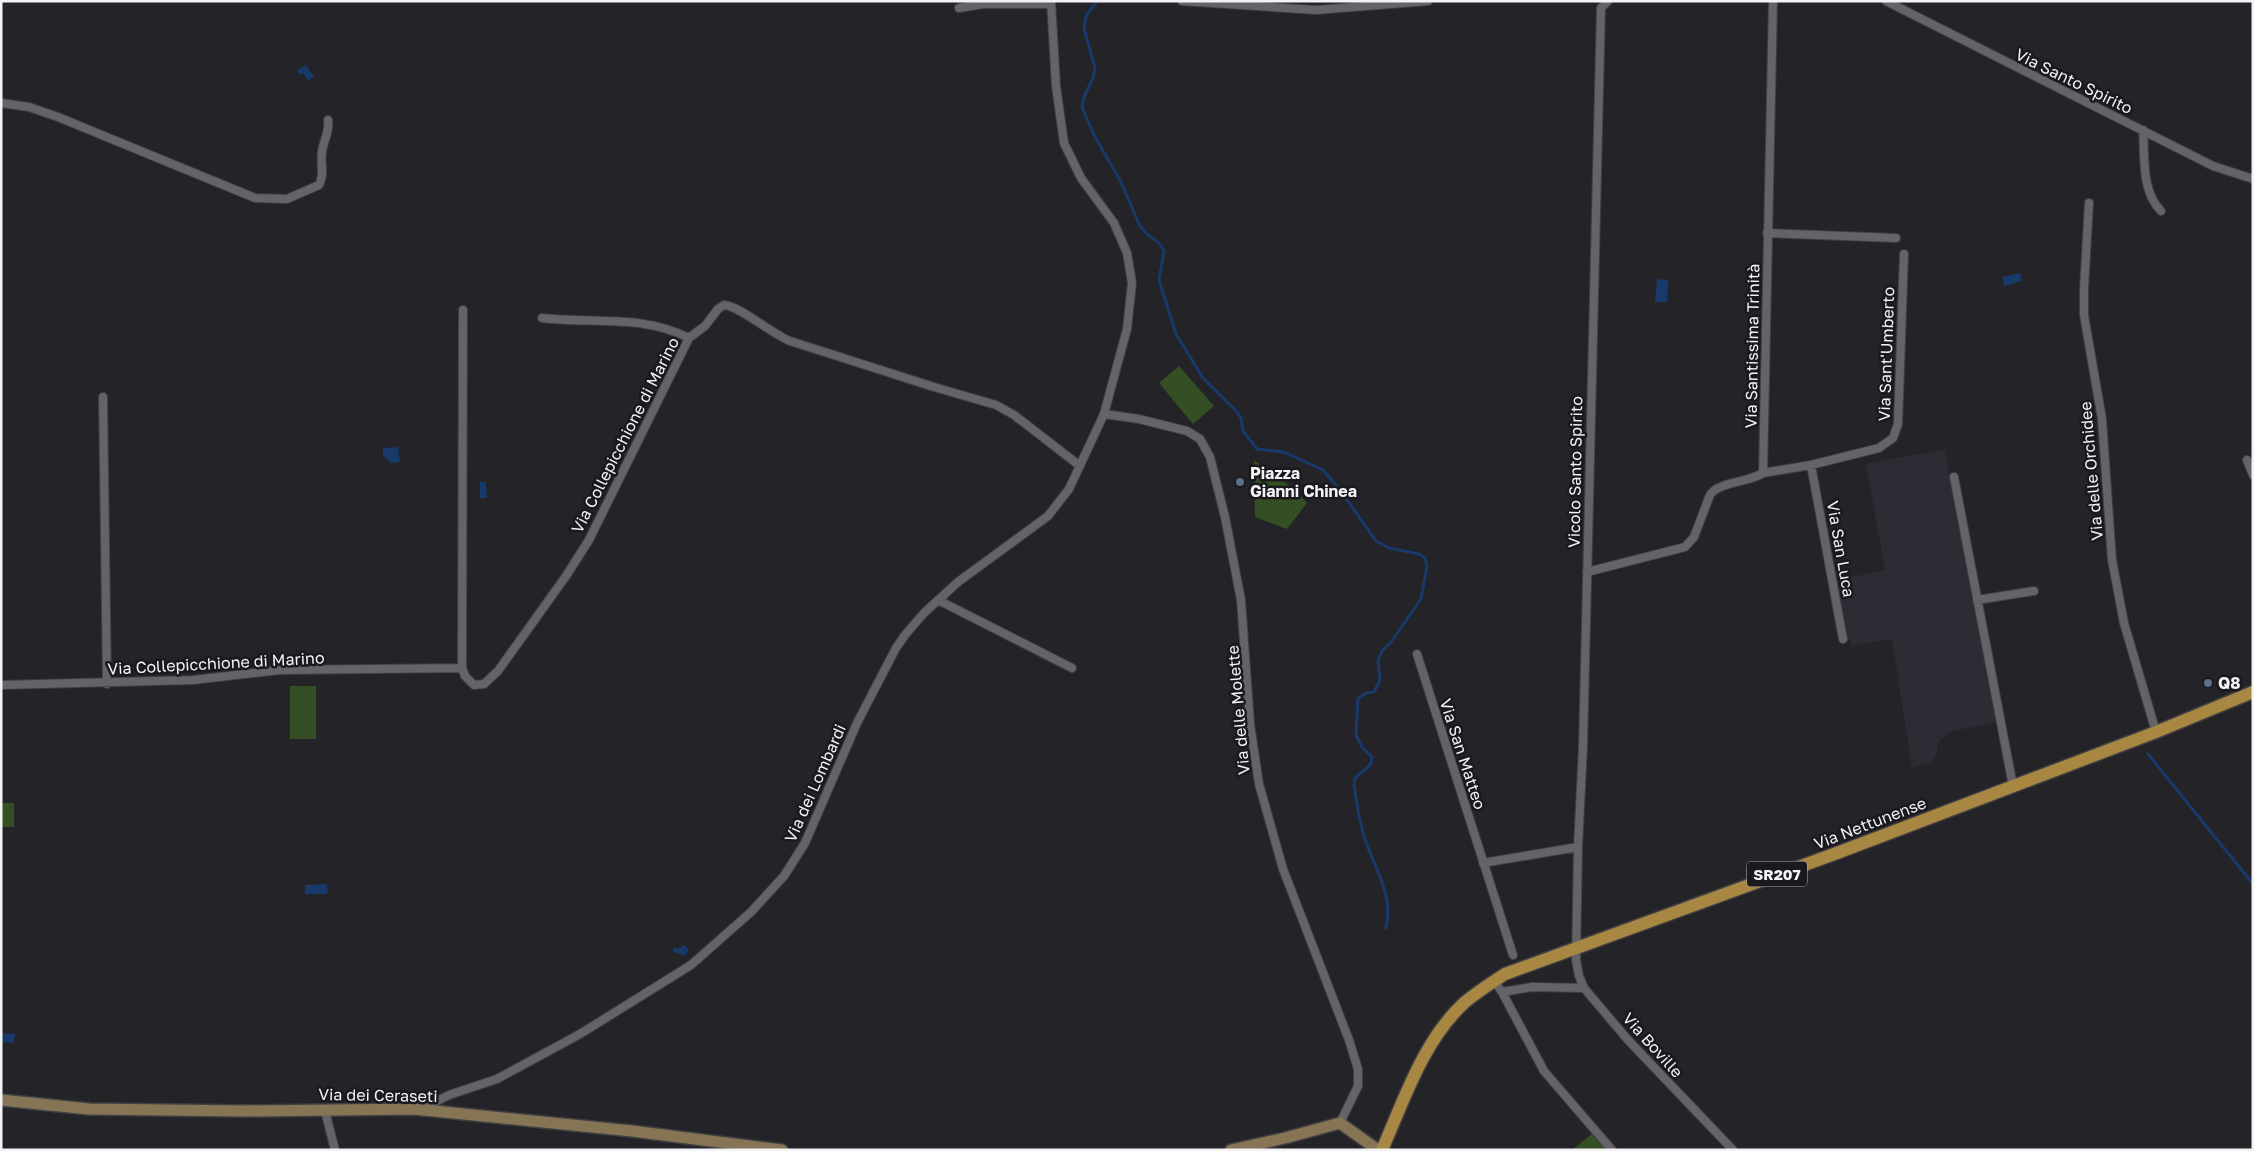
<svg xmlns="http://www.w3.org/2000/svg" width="2254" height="1151" font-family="'Golos Text',sans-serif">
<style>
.built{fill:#2e2b35}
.green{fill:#334f23}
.water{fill:#183a6b}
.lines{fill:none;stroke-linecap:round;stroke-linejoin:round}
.stream{stroke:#183a6b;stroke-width:3}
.street-casing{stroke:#403f42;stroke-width:10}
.secondary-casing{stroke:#403f42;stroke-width:14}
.primary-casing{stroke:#403f42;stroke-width:15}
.street{stroke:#646368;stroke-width:8}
.secondary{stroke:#867555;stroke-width:11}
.primary{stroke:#a78742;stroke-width:12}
.service-dot{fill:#5c6f8a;stroke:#1a191d;stroke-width:2}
.labels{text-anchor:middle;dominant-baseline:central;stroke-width:5;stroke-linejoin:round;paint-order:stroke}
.shield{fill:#1a191d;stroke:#b2b1b4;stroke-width:1}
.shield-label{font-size:15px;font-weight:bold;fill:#f3f2f5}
.street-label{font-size:16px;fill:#f3f2f5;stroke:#1a191d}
.poi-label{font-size:16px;font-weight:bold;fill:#f3f2f5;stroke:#1a191d;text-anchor:start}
</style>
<rect width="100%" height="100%" fill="#242327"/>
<path class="built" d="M1945,449L1996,722L1949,732L1937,744L1938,752L1931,763L1912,768L1892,639L1852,646L1851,641L1846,637L1837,580L1885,570L1866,464Z"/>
<path class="green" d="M1179,366L1214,406L1193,424L1159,383Z
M1254,460L1259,464L1260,469L1268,468L1271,473L1293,488L1307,503L1287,529L1255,517Z
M290,686H316V739H290Z
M1,803H14V827H1Z
M1593,1133L1606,1150H1572Z"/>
<path class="water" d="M306,65L314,77L308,81L303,73L300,75L297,70Z
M2020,273L2022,281L2004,286L2002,277Z
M1657,279L1668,280L1667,302H1655Z
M398,447L400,462L391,463L383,455V448Z
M480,482H486L487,498H480Z
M327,884L328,894H305V885Z
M684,945L689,950L685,956L672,951L675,947L678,949Z
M1,1033L15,1034L14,1043L1,1042Z"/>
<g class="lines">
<path class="stream" d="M1097,1L1086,16L1084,28L1095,68L1093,78L1084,97L1082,107L1094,135L1121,182L1140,226L1147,234L1159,243L1164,251L1159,280L1176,334L1203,378L1236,411L1241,418L1243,431L1257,449L1284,452L1323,470L1340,490L1376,541L1389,548L1419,554L1425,558L1427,566L1421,599L1391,642L1382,651L1378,661L1380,680L1374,692L1366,693L1358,699L1356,735L1362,747L1372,757L1371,764L1355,778L1354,785C1357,803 1359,822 1365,839C1375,870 1394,895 1386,928
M2148,754L2253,884"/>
<defs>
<path id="street" d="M1182,1L1316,10L1428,1
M1608,1L1601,8L1583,747L1578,847L1576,960L1579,976L1584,988L1628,1040L1733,1150
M1886,1L2213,166L2253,179
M959,8L983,4H1051
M1,103L29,107L58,117L255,198L287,199L319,185C325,174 320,164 322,152C323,141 330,132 328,120
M2143,130C2145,157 2141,191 2161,211
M2089,203L2084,289V315L2102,419L2112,560L2124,623L2156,732
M1767,233L1896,238
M463,310L462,668L465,676L474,685L484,684L498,671L566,576L589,540L689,338L705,326L718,309L724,305C738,305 772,334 790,341L934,387L996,405L1014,415L1080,466
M542,318C592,324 642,314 689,338
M103,397L107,684
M1104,414L1139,419L1187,431L1200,439L1210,457L1225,517L1241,600L1250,724L1259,784L1283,869L1349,1040L1358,1069V1086L1340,1123
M2247,460L2253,475
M1811,465L1843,639
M1763,473L1811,465L1879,448L1893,438L1898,424L1904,254
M1954,477L2013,786
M1587,572L1685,547L1694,537L1710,495C1718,482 1747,483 1763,473L1773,1
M938,600L1072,668
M1977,600L2034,591
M1417,654L1513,955
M1,685L193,680L280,670L462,668
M1483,863L1578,847
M1494,981L1502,992L1532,987L1584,988
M1502,992L1544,1071L1612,1150
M421,1109L449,1095L497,1079L580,1034L691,965L751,912L784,876L805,843L857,723L896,648L905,635L924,613L958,582L1048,516L1069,489L1104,414L1127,329L1132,283L1127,253L1114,223L1081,178L1064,143L1056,86L1051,1
M325,1111L335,1150"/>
<path id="secondary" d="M1,1100L89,1109L244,1111L414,1109L632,1131L782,1150
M1231,1150L1285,1138L1340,1123L1378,1150"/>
<path id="primary" d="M1382,1150C1404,1100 1423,1041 1464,1003C1477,992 1491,983 1505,974L1837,853L2156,732L2253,692"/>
</defs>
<use href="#street" class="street-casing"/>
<use href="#secondary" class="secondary-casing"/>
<use href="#primary" class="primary-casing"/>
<use href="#street" class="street"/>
<use href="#secondary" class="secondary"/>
<use href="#primary" class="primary"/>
</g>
<g class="service-dot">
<circle cx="1240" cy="482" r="5"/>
<circle cx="2208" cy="683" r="5"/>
</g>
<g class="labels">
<rect class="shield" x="1747" y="861.5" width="60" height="25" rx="4"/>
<g class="shield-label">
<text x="1777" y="874">SR207</text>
</g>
<g class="street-label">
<text transform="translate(2074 81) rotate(26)">Via Santo Spirito</text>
<text transform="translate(1752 346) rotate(-89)">Via Santissima Trinità</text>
<text transform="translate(1886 354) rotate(-88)">Via Sant'Umberto</text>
<text transform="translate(625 435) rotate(-63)">Via Collepicchione di Marino</text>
<text transform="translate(2091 471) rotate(-95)">Via delle Orchidee</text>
<text transform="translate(1575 472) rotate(-89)">Vicolo Santo Spirito</text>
<text transform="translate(1841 549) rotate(80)">Via San Luca</text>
<text transform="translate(216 663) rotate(-3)">Via Collepicchione di Marino</text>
<text transform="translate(1238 710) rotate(-95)">Via delle Molette</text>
<text transform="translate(1463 754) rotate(72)">Via San Matteo</text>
<text transform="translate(815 783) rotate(-66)">Via dei Lombardi</text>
<text transform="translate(1870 823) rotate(-21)">Via Nettunense</text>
<text transform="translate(1653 1045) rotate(48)">Via Boville</text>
<text transform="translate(378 1095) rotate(1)">Via dei Ceraseti</text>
</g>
<g class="poi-label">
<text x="1250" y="473">Piazza<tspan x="1250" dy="18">Gianni Chinea</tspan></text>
<text x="2218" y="683">Q8</text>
</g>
</g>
<rect width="2254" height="1151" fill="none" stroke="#f3f2f5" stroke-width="5"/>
</svg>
